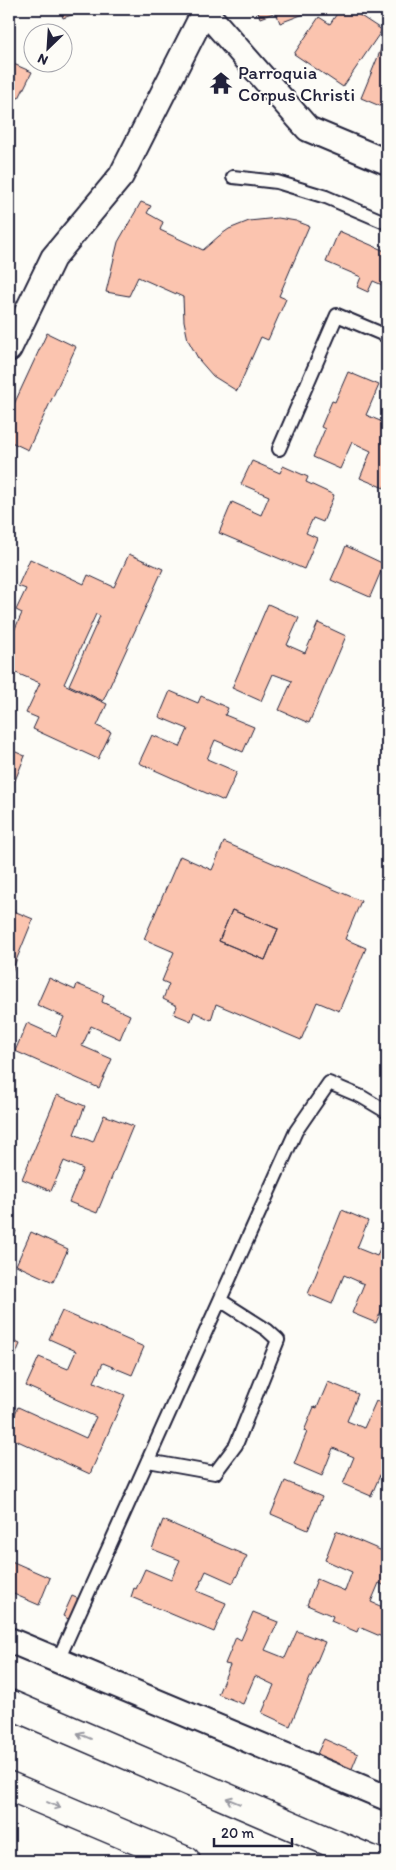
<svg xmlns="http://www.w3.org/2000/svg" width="396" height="1870" font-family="Itim,sans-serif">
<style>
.building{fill:#fbc4af;stroke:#22223b;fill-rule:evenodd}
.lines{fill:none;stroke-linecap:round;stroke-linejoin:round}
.service-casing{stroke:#22223b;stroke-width:16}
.minor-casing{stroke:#22223b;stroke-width:28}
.trunk-casing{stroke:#22223b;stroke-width:31}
.service{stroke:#fdfcf7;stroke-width:12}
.minor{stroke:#fdfcf7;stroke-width:24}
.trunk{stroke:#fdfcf7;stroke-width:28}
.oneway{stroke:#9a9aa2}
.labels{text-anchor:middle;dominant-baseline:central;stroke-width:4;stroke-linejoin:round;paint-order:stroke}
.poi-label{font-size:19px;fill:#22223b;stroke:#fdfcf7;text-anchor:start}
</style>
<rect width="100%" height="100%" fill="#fdfcf7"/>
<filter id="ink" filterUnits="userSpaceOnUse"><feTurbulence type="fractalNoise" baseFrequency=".02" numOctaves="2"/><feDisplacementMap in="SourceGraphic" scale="10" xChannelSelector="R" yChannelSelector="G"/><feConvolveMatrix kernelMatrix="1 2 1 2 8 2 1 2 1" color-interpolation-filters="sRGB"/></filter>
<g filter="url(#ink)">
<path class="building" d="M60,9H89L63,18Z
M257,9H317L280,23L276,12L260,18Z
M340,9H350L382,30L343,87L294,54L319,17L330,24Z
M386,37H387V109L361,98Z
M9,62L32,72L19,98L12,96L9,103Z
M141,202L151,206L147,213L163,222L160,230L203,250L219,236L229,229L249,221L278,218L296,221L309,226L279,296L286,299L268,340L261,337L237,391L213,376L199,360L188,340L184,321L183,297L138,277L129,296L106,292L118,242Z
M339,231L387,252V287L373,281L368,292L357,287L361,277L326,262Z
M47,333L76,347L28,450L9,441V415Z
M348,372L379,385L366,415L385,423L387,419V481L384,488L360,478L371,451L352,442L340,469L313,457L325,429L321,427L332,401L335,402Z
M252,461L280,473L283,466L308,477L306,482L334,495L323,522L313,518L306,533L317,538L304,569L219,533L232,502L261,515L269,496L241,484Z
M346,546L384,564L370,597L331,580Z
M129,554L163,569L103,701L69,685L100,616L96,614L64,684L107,704L97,726L111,732L98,759L33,729L38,718L26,713L40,683L9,670V642L22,613L16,610L26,589L18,586L30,559L84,584L88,575L114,587Z
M268,604L299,618L287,645L305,653L318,623L346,636L309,723L279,710L292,681L273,674L261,701L232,688Z
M170,691L198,703L201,696L228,708L225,715L254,727L243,752L215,740L207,759L237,772L224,801L139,763L152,735L180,747L188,729L159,717Z
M9,749L25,756L9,795Z
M224,842L361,901L345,939L366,948L339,1011L317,1002L301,1040L216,1004L211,1020L194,1012L191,1021L174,1014L177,1006L163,999L169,984L162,981L174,952L144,939L180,856L212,870ZM232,910L278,929L265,960L219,941Z
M9,909L33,919L9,978Z
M232,910L278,929L265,960L219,941Z
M49,978L75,990L77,984L104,995L102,1002L130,1015L120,1039L91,1026L82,1046L112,1059L99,1088L15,1051L27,1023L56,1036L64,1017L37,1005Z
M57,1095L85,1106L74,1134L93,1142L104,1115L133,1126L97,1213L69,1202L83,1169L64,1161L51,1191L22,1179Z
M342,1210L368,1221L357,1248L377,1256L387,1230V1297L376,1323L352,1313L364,1284L344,1275L332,1304L308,1294Z
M9,1228L16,1231L9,1247Z
M31,1232L68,1249L53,1282L16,1265Z
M62,1311L144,1347L132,1375L103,1363L94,1382L125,1395L90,1474L9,1437V1427L18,1407L86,1438L96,1417L26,1386L39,1357L68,1369L76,1351L49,1339Z
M9,1339L20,1344L9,1371Z
M328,1382L358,1394L347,1421L364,1428L376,1401L387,1406V1459L371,1496L343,1484L354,1457L333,1448L322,1476L294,1464L307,1432L304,1431L314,1407L317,1408Z
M285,1481L322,1497L308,1530L271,1514Z
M163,1520L247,1556L233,1583L206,1571L197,1591L226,1603L214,1632L131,1597L134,1588L136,1589L145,1569L171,1580L180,1560L152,1549Z
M336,1531L387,1553V1587L379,1583L371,1602L387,1609V1639L359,1627L357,1632L331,1621L333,1616L307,1605L317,1579L345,1591L352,1572L325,1560Z
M9,1560L50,1578L39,1605L9,1592Z
M72,1596L81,1600L72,1621L63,1616Z
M253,1612L278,1622L265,1650L285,1658L297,1631L325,1642L290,1726L262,1713L274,1685L255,1676L243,1704L218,1694L230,1665L225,1664L236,1637L241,1640Z
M324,1739L358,1754L351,1771L316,1756Z"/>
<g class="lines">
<defs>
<path id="service" d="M233,177L277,182L326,197L387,223
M279,449L337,315L387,336
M148,1461L215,1473L236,1445L278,1340L267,1330L220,1300
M58,1660L296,1131L329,1083L362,1097L387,1112"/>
<path id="minor" d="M203,9L308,129L387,162
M9,349L53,258L121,176L204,12
M9,1640L387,1798"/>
<path id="trunk" d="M9,1704L374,1861
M9,1786L186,1861"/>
</defs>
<use href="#service" class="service-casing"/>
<use href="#minor" class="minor-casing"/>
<use href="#trunk" class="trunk-casing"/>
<use href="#service" class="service"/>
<use href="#minor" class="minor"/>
<use href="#trunk" class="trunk"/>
</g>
<defs><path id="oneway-shaft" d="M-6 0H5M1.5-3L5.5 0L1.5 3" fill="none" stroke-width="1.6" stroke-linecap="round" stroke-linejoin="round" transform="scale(1.25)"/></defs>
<g class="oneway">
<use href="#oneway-shaft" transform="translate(84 1736) rotate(-157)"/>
<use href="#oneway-shaft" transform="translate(233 1801) rotate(-157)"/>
<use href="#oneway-shaft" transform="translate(54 1805) rotate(23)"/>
</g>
</g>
<defs>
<symbol id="temple-bare" viewBox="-9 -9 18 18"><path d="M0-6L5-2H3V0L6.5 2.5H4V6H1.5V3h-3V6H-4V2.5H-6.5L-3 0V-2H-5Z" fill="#22223b" stroke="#fdfcf7" stroke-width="2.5" paint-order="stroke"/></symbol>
</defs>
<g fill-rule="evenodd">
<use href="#temple-bare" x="205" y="67" width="32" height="32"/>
</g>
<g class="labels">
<g class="poi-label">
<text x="238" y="72">Parroquia<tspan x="238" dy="22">Corpus Christi</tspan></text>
</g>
</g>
<rect width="396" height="1870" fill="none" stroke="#fdfcf7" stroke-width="30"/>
<rect x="15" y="15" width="366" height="1840" fill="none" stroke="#22223b" stroke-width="2" filter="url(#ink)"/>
<g transform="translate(48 48) rotate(205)"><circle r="24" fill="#fdfcf7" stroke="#a5a5ac"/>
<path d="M0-4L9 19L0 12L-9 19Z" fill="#22223b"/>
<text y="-8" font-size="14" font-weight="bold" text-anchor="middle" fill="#22223b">N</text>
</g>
<path d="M214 1838v8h78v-8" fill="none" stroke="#22223b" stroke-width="2.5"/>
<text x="221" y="1838" font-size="15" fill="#22223b" stroke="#fdfcf7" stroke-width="4" paint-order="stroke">20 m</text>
</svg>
